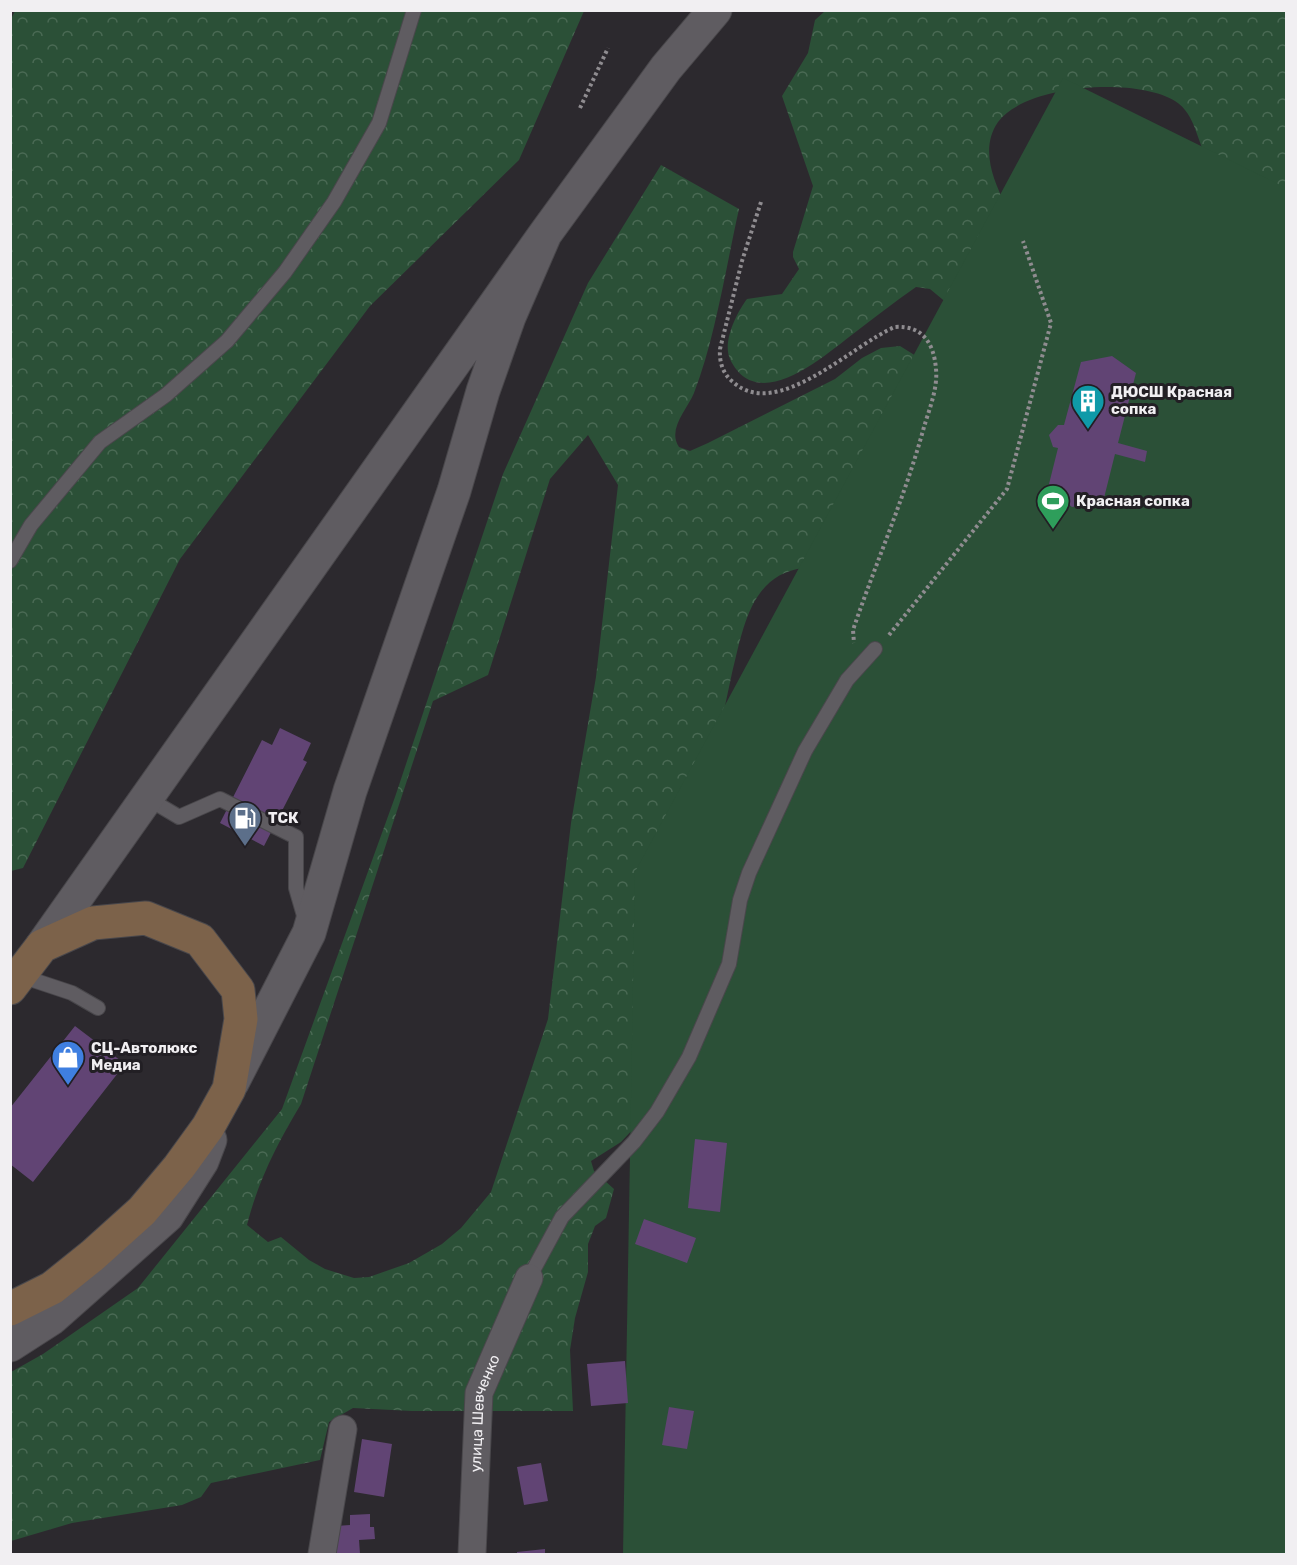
<svg xmlns="http://www.w3.org/2000/svg" width="1297" height="1565" font-family="Rubik,sans-serif">
<style>
.forest{fill:url(#forest-crowns);fill-rule:evenodd}
.park{fill:#2b5037}
.building{fill:#614474}
.lines{fill:none;stroke-linecap:round;stroke-linejoin:round}
.service-casing{stroke:#49474b;stroke-width:16}
.minor-casing{stroke:#49474b;stroke-width:29}
.tertiary-casing{stroke:#49474b;stroke-width:35}
.secondary-casing{stroke:#49474b;stroke-width:35}
.path{stroke:#8f8c90;stroke-width:4;stroke-dasharray:3 3;stroke-linecap:butt}
.service{stroke:#5f5c61;stroke-width:14}
.minor{stroke:#5f5c61;stroke-width:27}
.tertiary{stroke:#5f5c61;stroke-width:33}
.secondary{stroke:#7c624a;stroke-width:33}
.labels{text-anchor:middle;dominant-baseline:central;stroke-width:6;stroke-linejoin:round;paint-order:stroke}
.poi-label{font-size:15px;font-weight:bold;fill:#f1eff2;stroke:#221f24;text-anchor:start}
.street-label{font-size:15px;fill:#f1eff2;stroke:#221f24}
</style>
<defs>
<pattern id="forest-crowns" width="20" height="18" patternUnits="userSpaceOnUse" patternTransform="scale(1.5)"><rect width="20" height="18" fill="#2b5037"/><path d="M2 6a3 3 0 1 1 6 0M12 15a3 3 0 1 1 6 0" fill="none" stroke="#4a6a54"/></pattern>
</defs>
<rect width="100%" height="100%" fill="#2c292e"/>
<path class="forest" d="M15,11H584L519,160L370,306L180,559L23,868L11,871L10,21Z
M825,11H1286V222C1271,210 1219,176 1210,163C1196,143 1197,115 1175,101C1136,77 1026,84 998,122C980,148 993,179 1005,204L948,304L930,289L916,287C894,302 874,318 853,334C824,356 757,416 730,359C722,342 737,312 747,299L782,294L799,269L793,257V252L813,186L782,96L808,53L815,20Z
M661,165L739,209C726,267 715,339 694,393C687,410 667,429 679,447L690,451L708,443L835,379L862,358L881,348L900,346L916,356L804,568C750,574 743,630 732,673L635,1127L621,1142L591,1161L594,1171L614,1189L606,1218L595,1226L588,1244V1272L575,1318L570,1350L573,1411H412L353,1408L329,1422L320,1460L211,1483L201,1497L182,1505L72,1523L11,1541V1372L43,1354L138,1288L282,1109L395,797L503,474L588,283ZM588,435L618,485L596,677L571,823L548,1019L491,1192L461,1228L442,1244L409,1263L369,1277L354,1278L325,1269L309,1260L281,1237L268,1242L247,1225C258,1181 278,1142 301,1104L433,701L488,675L550,479Z"/>
<path class="park" d="M1063,78L1286,188V1554H623L635,872Z"/>
<path class="building" d="M1112,356L1136,373L1118,443L1147,451L1145,462L1115,454L1103,502L1072,507L1048,488L1058,448L1053,447L1049,435L1058,425H1064L1081,362Z
M280,728L311,743L303,760L307,762L264,846L220,823L262,740L272,745Z
M75,1026L125,1064L33,1182L10,1164V1108Z
M695,1139L727,1143L720,1212L688,1208Z
M644,1219L696,1238L687,1263L635,1244Z
M625,1361L628,1403L591,1406L587,1364Z
M669,1407L694,1411L687,1449L662,1445Z
M362,1439L392,1444L384,1497L354,1492Z
M541,1463L548,1501L524,1505L517,1467Z
M370,1514V1527H374L375,1539L359,1540L360,1554H337L336,1526L350,1525V1515Z
M545,1549V1554H517V1552Z"/>
<g class="lines">
<defs>
<path id="service" d="M10,561L31,525L100,442L166,395L227,341L285,272L334,202L379,123L414,10
M147,798L179,817L220,799L296,837V888L305,919
M21,976L72,993L98,1008
M529,1278L562,1217L634,1142L657,1112L689,1057L729,964L740,900L749,873L805,751L847,680L875,649"/>
<g id="minor">
<path d="M322,1554L343,1429"/>
<path id="s1" d="M472,1554L479,1393L529,1278"/>
</g>
<path id="tertiary" d="M42,946L545,234L666,68L715,10
M232,1083L309,933L350,791L454,491L483,391L509,317L545,234
M10,1345L52,1318L167,1216L202,1161L210,1140"/>
<path id="secondary" d="M10,988L42,946L93,923L146,918L200,940L238,990L241,1019L229,1089L208,1127L179,1167L142,1211L92,1256L52,1288L10,1309"/>
</defs>
<use href="#service" class="service-casing"/>
<use href="#minor" class="minor-casing"/>
<use href="#tertiary" class="tertiary-casing"/>
<use href="#secondary" class="secondary-casing"/>
<path class="path" d="M580,108L608,48
M761,202L742,261L720,349C719,362 723,374 733,382C777,422 853,344 895,327C923,325 934,344 936,369C938,388 929,410 924,427C905,497 876,562 853,630L854,643
M889,635L1007,489L1051,323L1023,241"/>
<use href="#service" class="service"/>
<use href="#minor" class="minor"/>
<use href="#tertiary" class="tertiary"/>
<use href="#secondary" class="secondary"/>
</g>
<defs>
<symbol id="building-pin" viewBox="-11 -11 22 30"><path d="M0 17L-7.5 6A9.5 9.5 0 1 1 7.5 6Z" fill="#0f9aa8" stroke="#221f24"/><path d="M-4-6H4V6H1V3H-1V6H-4ZM-2.5-4.3h1.7v1.8h-1.7ZM.8-4.3h1.7v1.8H.8ZM-2.5-1h1.7V.8h-1.7ZM.8-1h1.7V.8H.8Z" fill="#fff"/></symbol>
<symbol id="stadium-pin" viewBox="-11 -11 22 30"><path d="M0 17L-7.5 6A9.5 9.5 0 1 1 7.5 6Z" fill="#2e9e5b" stroke="#221f24"/><path d="M0-5a6.5 5 0 1 0 0 10a6.5 5 0 1 0 0-10ZM-3.5-1.8h7v3.6h-7Z" fill="#fff"/></symbol>
<symbol id="fuel-pin" viewBox="-11 -11 22 30"><path d="M0 17L-7.5 6A9.5 9.5 0 1 1 7.5 6Z" fill="#5c6f8a" stroke="#221f24"/><path d="M-5.5-6h7V0h2V4h1.3V-2.5L3-4.5l.8-.8L6-3V5H2.5V1h-1V6h-7ZM-4.2-4.7v3.2H.2V-4.7Z" fill="#fff"/></symbol>
<symbol id="shop-pin" viewBox="-11 -11 22 30"><path d="M0 17L-7.5 6A9.5 9.5 0 1 1 7.5 6Z" fill="#3f7fe0" stroke="#221f24"/><path d="M-5-2.5h2.3a2.7 3.5 0 0 1 5.4 0H5L5.5 6h-11ZM-1.5-2.5h3a1.5 2.3 0 0 0-3 0Z" fill="#fff"/></symbol>
</defs>
<g fill-rule="evenodd">
<use href="#building-pin" x="1069" y="382" width="38" height="52"/>
<use href="#stadium-pin" x="1034" y="482" width="38" height="52"/>
<use href="#fuel-pin" x="226" y="799" width="38" height="52"/>
<use href="#shop-pin" x="49" y="1038" width="38" height="52"/>
</g>
<g class="labels">
<g class="poi-label">
<text x="1111" y="392">ДЮСШ Красная<tspan x="1111" dy="17">сопка</tspan></text>
<text x="1076" y="501">Красная сопка</text>
<text x="268" y="818">ТСК</text>
<text x="91" y="1048">СЦ-Автолюкс<tspan x="91" dy="17">Медиа</tspan></text>
</g>
<g class="street-label">
<text stroke="none"><textPath href="#s1" startOffset="142">улица Шевченко</textPath></text>
</g>
</g>
<rect width="1297" height="1565" fill="none" stroke="#f1eff2" stroke-width="24"/>
</svg>
